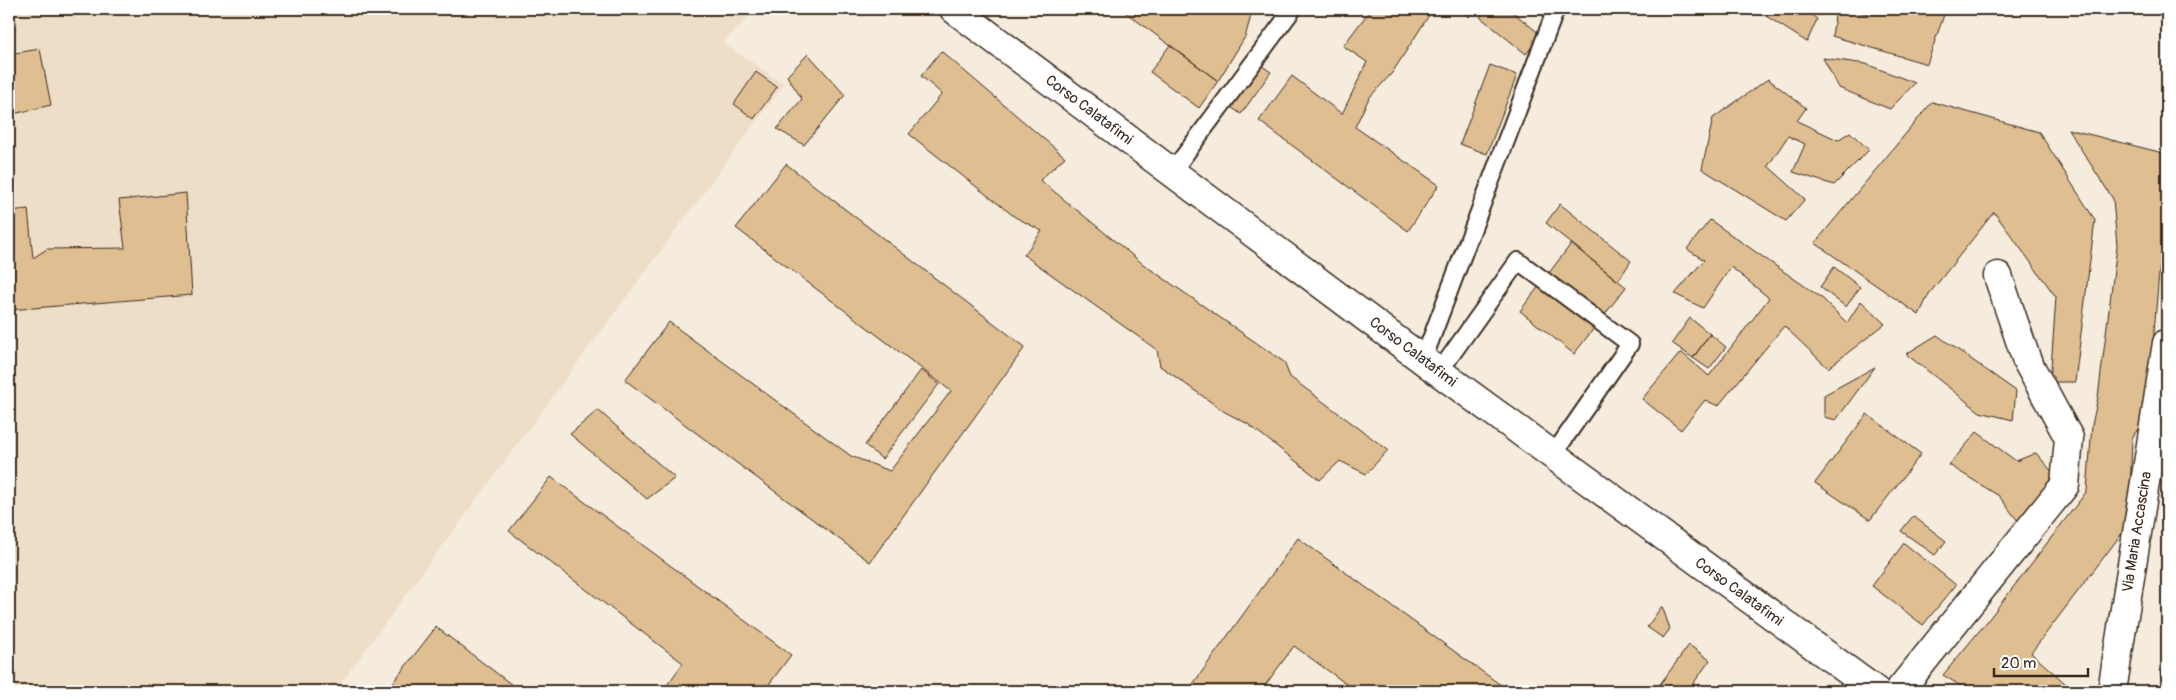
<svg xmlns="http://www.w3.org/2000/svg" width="2176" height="700" font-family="Pangolin,sans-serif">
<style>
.built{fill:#eedec7}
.building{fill:#dfbe91;stroke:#3b2a1e}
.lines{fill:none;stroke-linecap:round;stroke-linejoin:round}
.lane-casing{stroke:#3b2a1e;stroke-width:20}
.street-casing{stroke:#3b2a1e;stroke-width:31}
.secondary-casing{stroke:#3b2a1e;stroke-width:31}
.lane{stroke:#fff;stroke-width:16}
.street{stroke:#fff;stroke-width:28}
.secondary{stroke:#fff;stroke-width:28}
.labels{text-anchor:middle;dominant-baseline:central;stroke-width:5;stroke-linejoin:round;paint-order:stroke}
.street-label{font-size:15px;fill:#3b2a1e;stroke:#fff}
</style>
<rect width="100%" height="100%" fill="#f5ecde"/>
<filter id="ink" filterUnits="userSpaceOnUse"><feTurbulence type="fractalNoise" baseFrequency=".02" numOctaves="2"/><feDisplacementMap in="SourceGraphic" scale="10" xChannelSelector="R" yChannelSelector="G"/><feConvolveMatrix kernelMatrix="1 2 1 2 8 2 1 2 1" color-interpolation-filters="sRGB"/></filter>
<g filter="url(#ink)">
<path class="built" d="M9,9H756L723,43L784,84L335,691H9Z"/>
<path class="building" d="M1121,9H1253L1245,37L1218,81Z
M1371,9H1433L1392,73L1369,98L1355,127L1439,185L1408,231L1259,121L1292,76L1342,114L1367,62L1343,46Z
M1458,9H1475L1469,17Z
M1487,9H1509L1541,35L1526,54L1480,17Z
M1772,9H1804L1817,19L1807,42L1766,16Z
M1836,9H1846L1868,14L1871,9H1946L1927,64L1832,36Z
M1170,45L1218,81L1199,108L1150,72Z
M40,49L51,105L9,115V54Z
M941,51L1065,157L1040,180L1143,264L1284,362L1290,377L1388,450L1366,474L1340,461L1320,480L1248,424L1225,412L1160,366L1157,350L1024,255L1042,231L1015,217L909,134L942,94L921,76Z
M808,54L845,95L804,145L777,129L802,99L787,76Z
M1823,58L1866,64L1915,83L1890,109L1839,88Z
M1256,62L1271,72L1241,114L1225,103Z
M1490,65L1517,75L1487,154L1460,144Z
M756,72L777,87L754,119L734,104Z
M1768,79L1806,108L1797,121L1838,140L1850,132L1869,150L1834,185L1793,172L1805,144L1788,136L1768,166L1805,199L1786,221L1702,169L1713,118Z
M1932,102L2039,132L2095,220L2075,382H2050L2056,297L1994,212L1929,294L1919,315L1815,243Z
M9,115L13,138L9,139Z
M2068,129L2167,154V222L2159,273L2147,415L2132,438L2129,524L2031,653L2074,691H1969L1943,675L1985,624L2087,491L2092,425L2098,397L2117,246L2113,199Z
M786,164L1025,347L870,562L625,380L669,322L851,456L890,471L951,391L736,228Z
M186,193L192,295L9,310V211L28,209L33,258L47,249L125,248L119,200Z
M1560,204L1631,261L1618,281L1546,223Z
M1710,220L1823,299L1847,323L1861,301L1885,324L1828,368L1784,326L1718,406L1705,400L1681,430L1642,399L1681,352L1709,376L1769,298L1731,267L1703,308L1675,294L1704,260L1687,249Z
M1571,244L1626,287L1574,354L1520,311Z
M1834,267L1860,287L1846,307L1820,287Z
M1690,318L1710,334L1693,358L1672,343Z
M1710,334L1726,347L1709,369L1693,358Z
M1937,335L2016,391L2013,420L1980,412L1906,354Z
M1875,367L1836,420L1824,417V395Z
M921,370L939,384L882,459L865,445Z
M598,410L675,478L647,499L570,434Z
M1867,414L1921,454L1870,520L1815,483Z
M1977,432L2016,461L2036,453L2055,475L2018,521L1999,496L1949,465Z
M551,477L791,655L764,691H663L683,663L509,531Z
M1913,516L1946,541L1935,555L1901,531Z
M1298,538L1509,691H1356L1294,646L1261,691H1188Z
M1904,543L1956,585L1923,625L1872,586Z
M1662,606L1670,629L1663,638L1647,627Z
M436,627L520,691H398L391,685Z
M1689,645L1710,660L1688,691H1655Z
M2167,666V681L2160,675Z"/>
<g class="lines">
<defs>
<path id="lane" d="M1172,172L1293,9
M1423,360L1556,9
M1439,372L1518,261L1630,344L1553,455"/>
<path id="street" d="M1899,691L2065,485L2069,438L2027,361L1998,276
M2112,691L2167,343"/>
<path id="secondary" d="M954,9L1439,372L1876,691"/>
</defs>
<use href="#lane" class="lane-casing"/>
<use href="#street" class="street-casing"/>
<use href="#secondary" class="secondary-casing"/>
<use href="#lane" class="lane"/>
<use href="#street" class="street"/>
<use href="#secondary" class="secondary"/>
</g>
</g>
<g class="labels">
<g class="street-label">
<text transform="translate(1089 110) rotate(37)">Corso Calatafimi</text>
<text transform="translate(1413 352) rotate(37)">Corso Calatafimi</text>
<text transform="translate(2137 532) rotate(-81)">Via Maria Accascina</text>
<text transform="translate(1739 592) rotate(36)">Corso Calatafimi</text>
</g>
</g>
<rect width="2176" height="700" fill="none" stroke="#fff" stroke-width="30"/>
<rect x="15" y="15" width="2146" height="670" fill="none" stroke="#3b2a1e" stroke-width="2" filter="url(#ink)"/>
<path d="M1994 668v8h94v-8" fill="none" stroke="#3b2a1e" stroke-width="2.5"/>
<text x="2001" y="668" font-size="15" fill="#3b2a1e" stroke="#ffffff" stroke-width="4" paint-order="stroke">20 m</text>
</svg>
